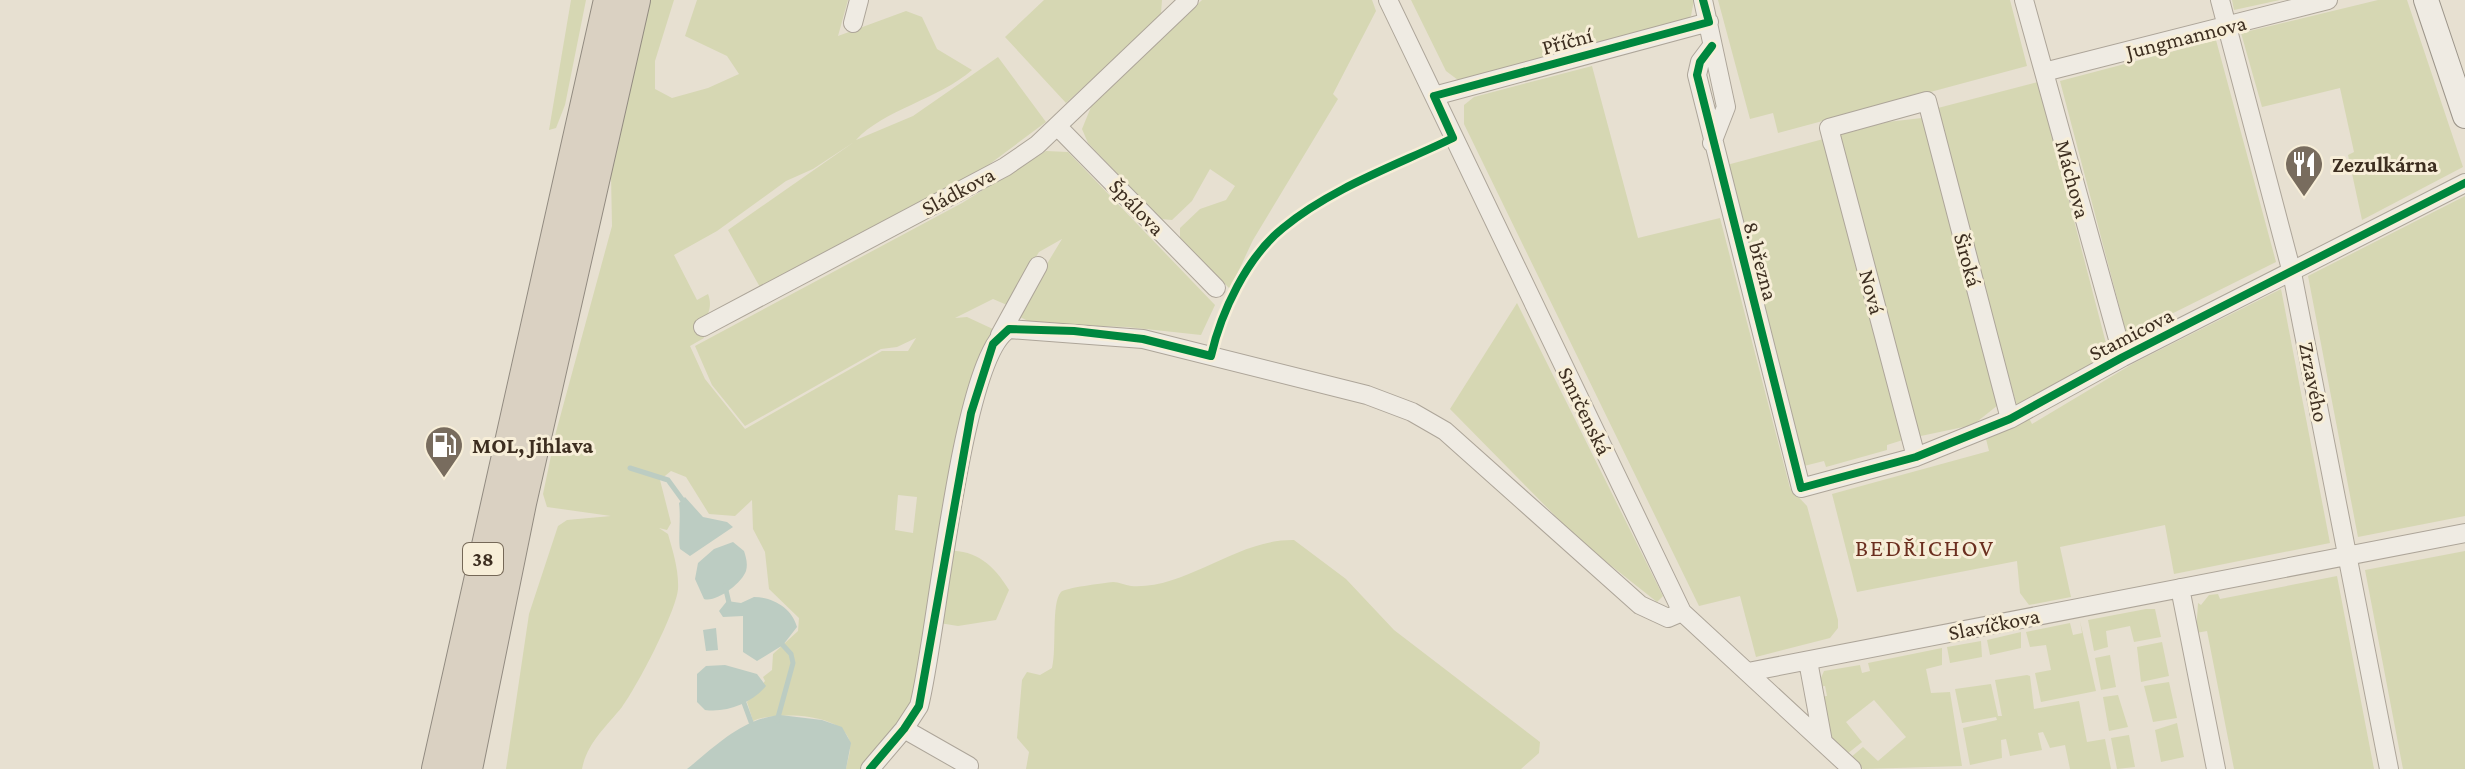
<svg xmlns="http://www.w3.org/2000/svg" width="2465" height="769" font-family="'Crimson Pro',serif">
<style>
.green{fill:#d6d7b3;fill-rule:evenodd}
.water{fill:#bcccc2}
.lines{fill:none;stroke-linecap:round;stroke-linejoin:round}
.stream{stroke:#bcccc2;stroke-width:5}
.street-casing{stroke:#ada599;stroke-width:20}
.secondary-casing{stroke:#9c958a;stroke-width:26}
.highway-casing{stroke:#928b80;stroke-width:34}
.street{stroke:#efebe3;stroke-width:18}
.secondary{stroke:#efebe3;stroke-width:24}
.highway{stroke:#dad1c2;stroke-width:32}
.cycleway-casing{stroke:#f7eed8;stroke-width:13}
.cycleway{stroke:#00873e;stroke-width:8}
.labels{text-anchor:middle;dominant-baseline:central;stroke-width:6;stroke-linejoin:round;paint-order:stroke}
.shield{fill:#f7eed8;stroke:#756857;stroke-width:2}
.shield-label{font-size:20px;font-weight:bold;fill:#3d2e20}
.street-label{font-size:22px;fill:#3d2e20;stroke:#f7eed8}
.poi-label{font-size:22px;font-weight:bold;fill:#3d2e20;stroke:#f7eed8;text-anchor:start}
.neighbourhood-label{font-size:24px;letter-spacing:2px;fill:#6b2e1e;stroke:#f7eed8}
</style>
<rect width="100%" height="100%" fill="#e7e0d1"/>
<path class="green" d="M571,0H586L565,105L556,128L549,130Z
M650,0H674L655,61V89L672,98L708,88L739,74L727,56L685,36L697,0H848L838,36L906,11L922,17L937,49L972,70C939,99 883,110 856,140L913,116L998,57L1046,122L987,166L761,289L728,230L854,142L813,169L786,181L717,231L674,255L697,300L708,294C713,307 708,317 699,326L704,338L690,346L705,379L745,429L882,351H908L916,338L897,347L881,349L745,426L712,385L695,346L962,203L1046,151L1068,152L1215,305L1201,335L1127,327L1034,324L1016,315L1062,239L1039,252L1007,305L993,299L955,318L967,317L995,330L940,551C973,548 992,562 1009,590L996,620L958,626L933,622L924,687L870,769H846C847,762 851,751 850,744C847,712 774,711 753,721L747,702L765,681L763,677L772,670L773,654L798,631L799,618L769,589L765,552L753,529L752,500L735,516L709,514L686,477L671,471L660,480L671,523L667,530L659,528L668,534C673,552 679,570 678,589C676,612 637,687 622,707C606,727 587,743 582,769H506L529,614L558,526L567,520L611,516L547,507L543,494L556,432L612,226L611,175ZM898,495L917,497L913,533L895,530Z
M1044,0H1162L1161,13L1154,23L1066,103L1005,37Z
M1202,0H1372L1376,11L1333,94L1338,99L1253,240L1230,289L1180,239V228L1200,209L1226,200L1235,186L1210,169L1192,201L1172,220L1161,219L1088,143L1082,129L1091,107Z
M1411,0H1694L1691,16L1682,21L1458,80L1446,71Z
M1718,0H2010L2027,66L1778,133L1773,113L1750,119Z
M2232,0H2280L2234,10Z
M2378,0H2407L2463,167L2362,220L2348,155L2354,152L2340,88L2262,107L2241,33Z
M2216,40L2276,262L2127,336L2060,81Z
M1592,66L1638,238L1720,218L1790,488L1807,506L1838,620V628L1830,638L1756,657L1740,596L1699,606L1464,124V105L1474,97Z
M2038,82L2108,351L2107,355L2017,406L1934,109Z
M1922,118L1998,405L1973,425L1916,437L1836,136L1887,122Z
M1827,138L1906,439L1887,445V450L1826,467L1824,461L1804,466L1723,166Z
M2465,196V516L2358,537L2308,276Z
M2281,289L2330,543L2174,574L2165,525L2060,547L2071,597L2029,605L2020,593L2017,561L1857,592L1832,494L1989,451L1986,439L2028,416L2032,424L2134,363Z
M1517,303L1663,596L1657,602L1580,541L1450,409Z
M1294,540L1346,579L1394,630L1540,742L1539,753L1521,769H1026L1029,752L1017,738L1022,680L1027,672L1040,675L1052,668C1057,647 1051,603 1061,592C1064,588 1104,583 1113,582C1119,582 1125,585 1131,586C1186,590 1236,539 1294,540Z
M2465,551V769H2403L2365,570Z
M2337,576L2374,769H2234L2207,631L2196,633L2198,603L2201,605L2209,595L2218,594L2220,599Z
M2146,609H2155L2161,637L2134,642L2130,626L2106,631L2108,647L2094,651L2088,620Z
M2080,621L2096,691L2041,702L2035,673L2051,670L2046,645L2030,647L2026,632L2070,623L2073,635L2082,633Z
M2021,632V648L1990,655L1987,640Z
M1981,641L1982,657L1950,663L1947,647Z
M2162,642L2169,676L2141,682L2137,647Z
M1942,648V665L1926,669L1931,693L1950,692L1962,766L1863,769L1850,758L1863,747L1878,761L1906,737L1874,700L1846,722L1862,742L1847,754L1829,740L1819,697L1827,696L1825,686L1817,687L1824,671L1860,665L1862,673L1870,671L1868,663Z
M2110,655L2116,687L2101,690L2095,658Z
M2027,675L2030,676L2034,709L2079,701L2087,742L2105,739L2111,769H2070L2065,745L2050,748L2043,732L2038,733L2042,750L2010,756L2006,739L2001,740L2002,758L1970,765L1963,728L1997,720L1996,717L1962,723L1955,689L1991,684L1998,716H2002L1995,680Z
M2169,682L2177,718L2153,722L2144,686Z
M2118,695L2128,727L2109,731L2103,697Z
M2177,723L2184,757L2161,762L2155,730Z
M2129,735L2135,767L2117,769L2111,738Z"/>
<path class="water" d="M685,497L703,517L727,522L733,527L690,556L680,549C678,539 681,517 679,503Z
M733,542L744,551C746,557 748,564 746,571C742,583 716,603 704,599L695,579L698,563L714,549Z
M754,597C773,597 792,608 797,627L783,645L757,661L743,652V616L723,617L719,611L727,601L741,603Z
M716,628L718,650L706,651L703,630Z
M725,665L757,674L766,686C752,703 727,713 705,710L697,702V674L706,666Z
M780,715L822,720L842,727L851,743L846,769H687C716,746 741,719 780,715Z"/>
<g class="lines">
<path class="stream" d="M630,468L668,480L684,502
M725,586L730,607
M744,703L751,722
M777,721L793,663L791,654L780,642"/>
<defs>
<path id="street" d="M1388,0L1682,612L1852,769
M1703,0L1726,107L1712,143
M2024,0L2123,357
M2220,0L2292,273L2389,769
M853,23L859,0
M1712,46L1700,62L1697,75L1801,488L1916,457L2010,419L2123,357L2465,183
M2044,72L2328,0
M1434,96L1709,22
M1057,126L1216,288
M703,327L1005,167L1037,145L1189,0
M1000,335L1038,266
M1916,457L1829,128L1927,101L2010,419
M2180,588L2216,769
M1808,661L1823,742
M1748,672L2465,533
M904,729L969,766
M870,769L904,729L919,706C937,639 960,358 1009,329L1143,339L1367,395L1412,412L1445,431L1640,605L1668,618L1682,612"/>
<path id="secondary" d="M2426,0L2465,116"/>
<path id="highway" d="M438,769L610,0
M466,769L520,503L634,0"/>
</defs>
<use href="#street" class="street-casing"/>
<use href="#secondary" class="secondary-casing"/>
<use href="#highway" class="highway-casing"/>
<use href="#street" class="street"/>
<use href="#secondary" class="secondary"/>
<use href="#highway" class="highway"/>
<defs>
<path id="cycleway" d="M1712,46L1700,62L1697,75L1801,488L1916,457L2010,419L2123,357L2465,183
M870,769L904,729L919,706L971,413L993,344L1009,329L1074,331L1143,339L1211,356C1221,312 1247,257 1283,228C1331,188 1397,165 1453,138L1434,96L1709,22L1703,0"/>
</defs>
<use href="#cycleway" class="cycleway-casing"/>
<use href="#cycleway" class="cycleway"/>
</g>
<defs>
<symbol id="restaurant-pin" viewBox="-11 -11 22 30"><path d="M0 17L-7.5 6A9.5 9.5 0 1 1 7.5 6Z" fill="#786c5e" stroke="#f7eed8"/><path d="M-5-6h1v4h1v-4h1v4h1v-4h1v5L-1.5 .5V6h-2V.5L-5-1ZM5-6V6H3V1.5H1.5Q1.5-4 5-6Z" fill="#fff"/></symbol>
<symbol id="fuel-pin" viewBox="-11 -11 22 30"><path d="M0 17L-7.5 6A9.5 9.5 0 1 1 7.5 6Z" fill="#786c5e" stroke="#f7eed8"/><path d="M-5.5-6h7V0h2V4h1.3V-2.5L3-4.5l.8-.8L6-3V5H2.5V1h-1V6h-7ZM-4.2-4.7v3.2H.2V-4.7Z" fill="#fff"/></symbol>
</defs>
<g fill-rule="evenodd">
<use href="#restaurant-pin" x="2282" y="142" width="44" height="60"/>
<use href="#fuel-pin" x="422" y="423" width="44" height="60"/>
</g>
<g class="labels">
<rect class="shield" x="463" y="543" width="40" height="32" rx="6"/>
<g class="shield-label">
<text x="483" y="559">38</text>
</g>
<g class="street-label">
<text transform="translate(2186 37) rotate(-14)">Jungmannova</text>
<text transform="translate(1567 41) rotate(-15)">Příční</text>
<text transform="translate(2073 179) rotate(75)">Máchova</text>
<text transform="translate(958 191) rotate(-28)">Sládkova</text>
<text transform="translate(1137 207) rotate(46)">Špálova</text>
<text transform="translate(1968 260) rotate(75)">Široká</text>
<text transform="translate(1761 261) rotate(75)">8. března</text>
<text transform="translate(1872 292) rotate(75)">Nová</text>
<text transform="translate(2131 334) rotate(-27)">Stamicova</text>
<text transform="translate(2314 382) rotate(79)">Zrzavého</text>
<text transform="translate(1585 411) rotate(64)">Smrčenská</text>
<text transform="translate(1994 624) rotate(-11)">Slavíčkova</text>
</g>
<g class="poi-label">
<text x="2332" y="164">Zezulkárna</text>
<text x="472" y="445">MOL, Jihlava</text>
</g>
<g class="neighbourhood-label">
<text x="1925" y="547">BEDŘICHOV</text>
</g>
</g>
</svg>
